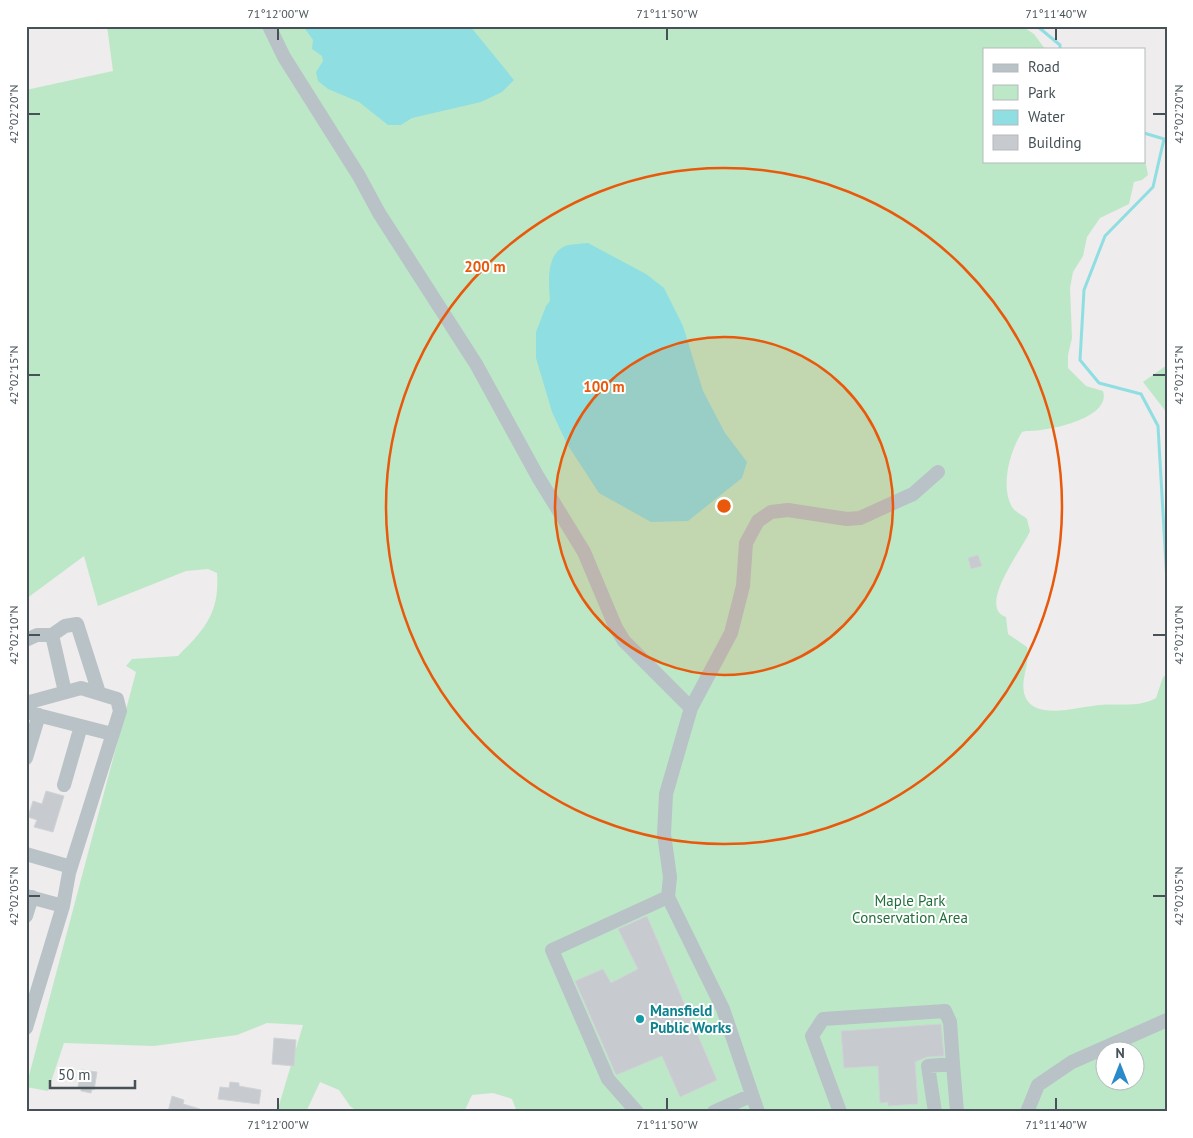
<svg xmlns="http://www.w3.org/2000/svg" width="1193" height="1138" font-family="'PT Sans',sans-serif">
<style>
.green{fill:#bde8c7;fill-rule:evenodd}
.water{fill:#8fdee1}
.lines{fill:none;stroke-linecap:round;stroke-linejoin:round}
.stream{stroke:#8fdee1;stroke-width:3}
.building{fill:#c7cace;stroke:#d0d3d7}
.minor{stroke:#b8c2c7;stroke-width:14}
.ticks{fill:none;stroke:#465257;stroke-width:2}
.ring{fill:none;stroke:#e8590c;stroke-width:2.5}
.culture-dot{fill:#0f9aa8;stroke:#fff;stroke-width:2}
.labels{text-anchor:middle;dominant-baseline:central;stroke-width:4;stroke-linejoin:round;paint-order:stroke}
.park-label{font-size:15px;fill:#206f3a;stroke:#fff}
.culture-label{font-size:15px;font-weight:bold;fill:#0d838f;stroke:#fff;text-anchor:start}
.centre{fill:#e8590c;stroke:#fff;stroke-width:2.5}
.ring-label{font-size:15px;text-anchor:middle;font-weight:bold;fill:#e8590c;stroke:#fff;stroke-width:4;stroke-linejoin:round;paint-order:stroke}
.neatline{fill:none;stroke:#465257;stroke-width:2}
.ticks-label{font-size:12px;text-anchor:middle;fill:#465257}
</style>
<rect width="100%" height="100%" fill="#eeecec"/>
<path class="green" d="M107,26H1022L1034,34L1045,49H984V161H1144V154L1148,175L1142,180L1134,182L1129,204L1100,218L1087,237L1083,256L1073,272L1070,288L1072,338L1068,355V368L1086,386L1103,391C1112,419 1045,432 1026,431L1022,432C1010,451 1000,486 1012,507C1015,512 1023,515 1027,519L1030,531C1024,547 976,607 1006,617L1008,634L1027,647C1031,665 1017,684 1027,700C1040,720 1081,706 1100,705C1120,703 1138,708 1156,698L1163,677L1167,674V1112H517L512,1099L493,1093L472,1095L464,1112H358L350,1106L339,1090L320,1082L306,1112H277L303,1025L267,1023L237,1035L154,1046L64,1043L48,1091L26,1087L136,672L126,666L132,659L178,656C204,630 220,613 217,573L208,569L186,571L98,606L84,556L26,599V90L113,71ZM1106,1050H1136V1080H1106Z
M1167,365V413L1143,382Z"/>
<path class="water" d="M303,26H470L514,80L502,92L481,102L412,118L401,125H388L359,102L328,89L318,81L316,72L323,61L322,56L312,49L313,40Z
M588,243L646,274L664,288L683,326L703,391L725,433L747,462L742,478L688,521L651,522L599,493L567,444L552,412L536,358V332L546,306L550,301C549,284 545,255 565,246C571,244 581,244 588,243Z"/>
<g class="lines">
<path class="stream" d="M1037,26L1060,45V49
M1144,133L1164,139
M1164,139L1153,187L1105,236L1084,290L1080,360L1099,383L1141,394L1158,426L1167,582"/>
</g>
<path class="building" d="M978,555L982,566L971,569L968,558Z
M46,791L64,796L53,832L34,827L37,820L28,817L33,801L42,804Z
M647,916L717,1080L680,1097L662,1056L616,1075L575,981L603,969L611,983L638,969L618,929Z
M941,1024L944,1056L927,1057L915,1062L918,1104L888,1106V1102L880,1103L878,1066L844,1068L841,1031Z
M274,1038L296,1040L294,1066L272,1064Z
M81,1070L97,1072L94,1090L92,1089L91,1093L81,1091V1088L78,1087Z
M230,1082L239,1083V1086L261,1090L259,1104L218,1099L220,1087L229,1088Z
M172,1096L184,1100L183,1104L200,1109L199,1112H168Z"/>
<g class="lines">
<path class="minor" d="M269,26L284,57L359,176L379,213L476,364L538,477L584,552L616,628L624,641L691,708
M52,635L65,692
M26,640L37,635H52L65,626L77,624L99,693
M26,703L81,688L117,699L120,711L69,873L63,906L26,1028
M26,712L112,734
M26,758L39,715
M64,785L81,726
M26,854L71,867
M26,896L63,906
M668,897L670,877L664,834L666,794L691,708L731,633L743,586L746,543L758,521L771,512L788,510L847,519L860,518L913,494L938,472
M26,916L32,897
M637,1112L608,1079L552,950L668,897L723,1009L758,1112
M714,1112L752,1095
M840,1112L812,1036L823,1019L945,1011L950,1022L953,1064
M935,1112L928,1066L953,1064L957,1112
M1027,1112L1038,1085L1072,1062L1167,1020"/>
</g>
<path class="ticks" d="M278,28V40M667,28V40M1056,28V40M28,114H40M1153,114H1166M28,375H40M1153,375H1166M28,635H40M1153,635H1166M28,896H40M1153,896H1166M278,1098V1110M667,1098V1110M1056,1098V1110"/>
<circle cx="724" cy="506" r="169" fill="#e8590c" fill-opacity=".12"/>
<g class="ring">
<circle cx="724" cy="506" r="169"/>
<circle cx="724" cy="506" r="338"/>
</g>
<circle class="culture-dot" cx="640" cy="1019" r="5"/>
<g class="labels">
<g class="park-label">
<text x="910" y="900">Maple Park<tspan x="910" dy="17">Conservation Area</tspan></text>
</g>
<g class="culture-label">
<text x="650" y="1010">Mansfield<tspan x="650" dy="17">Public Works</tspan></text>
</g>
</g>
<circle cx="724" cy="506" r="8" class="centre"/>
<g class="ring-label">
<text x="485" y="272">200 m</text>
<text x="604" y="392">100 m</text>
</g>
<rect width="1193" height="1138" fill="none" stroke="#ffffff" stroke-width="55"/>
<rect x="983" y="48" width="162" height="115" fill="#ffffff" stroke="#b5babc"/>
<rect x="993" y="64" width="25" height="8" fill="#b8c2c7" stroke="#b5babc"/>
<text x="1028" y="72" font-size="15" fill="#465257">Road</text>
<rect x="993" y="85" width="25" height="15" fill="#bde8c7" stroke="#b5babc"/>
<text x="1028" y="98" font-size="15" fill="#465257">Park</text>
<rect x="993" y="110" width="25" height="15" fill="#8fdee1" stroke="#b5babc"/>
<text x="1028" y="122" font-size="15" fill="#465257">Water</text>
<rect x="993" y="135" width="25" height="15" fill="#c7cace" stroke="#b5babc"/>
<text x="1028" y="148" font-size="15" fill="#465257">Building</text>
<g transform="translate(1120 1066)"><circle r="24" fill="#ffffff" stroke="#b5babc"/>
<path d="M0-4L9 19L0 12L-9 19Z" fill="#2b8ac8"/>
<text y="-8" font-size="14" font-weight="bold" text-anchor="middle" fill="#465257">N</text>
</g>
<path d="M50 1080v8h85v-8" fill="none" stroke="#465257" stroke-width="2.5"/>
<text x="58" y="1080" font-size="15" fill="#465257" stroke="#ffffff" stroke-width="4" paint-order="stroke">50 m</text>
<rect x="28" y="28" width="1138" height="1082" class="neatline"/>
<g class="ticks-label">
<text x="278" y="18">71°12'00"W</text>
<text x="667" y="18">71°11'50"W</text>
<text x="1056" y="18">71°11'40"W</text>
<text transform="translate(14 114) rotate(-90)" y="4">42°02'20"N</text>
<text transform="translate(1179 114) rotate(-90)" y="4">42°02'20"N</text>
<text transform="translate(14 375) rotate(-90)" y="4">42°02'15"N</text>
<text transform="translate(1179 375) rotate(-90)" y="4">42°02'15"N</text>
<text transform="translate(14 635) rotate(-90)" y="4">42°02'10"N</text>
<text transform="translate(1179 635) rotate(-90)" y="4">42°02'10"N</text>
<text transform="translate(14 896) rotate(-90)" y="4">42°02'05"N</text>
<text transform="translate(1179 896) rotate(-90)" y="4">42°02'05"N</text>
<text x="278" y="1129">71°12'00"W</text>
<text x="667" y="1129">71°11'50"W</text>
<text x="1056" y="1129">71°11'40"W</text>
</g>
</svg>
